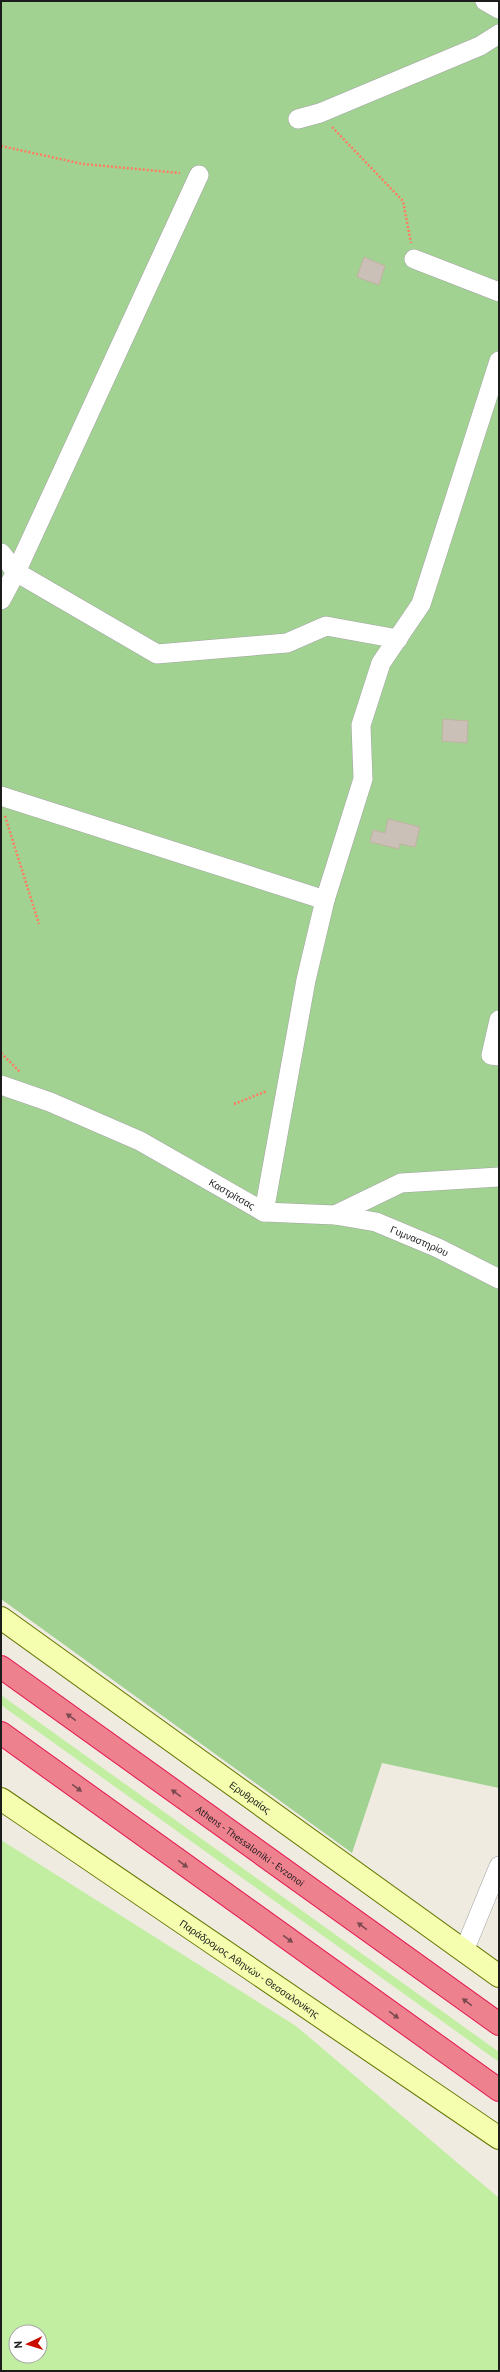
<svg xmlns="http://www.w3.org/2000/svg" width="500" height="2372" font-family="'PT Sans',sans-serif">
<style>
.grass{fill:#c2eea2;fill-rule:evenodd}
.forest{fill:#a1d292}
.building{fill:#cbc0b7;stroke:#c1b2a2}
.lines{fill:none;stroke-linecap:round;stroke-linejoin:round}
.minor-casing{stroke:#a3a3a3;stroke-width:20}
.secondary-casing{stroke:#627700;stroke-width:24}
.motorway-casing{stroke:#e5154f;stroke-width:24}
.path{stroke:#ff7d62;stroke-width:2.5;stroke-dasharray:2 2;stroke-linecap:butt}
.minor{stroke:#fff;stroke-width:19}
.secondary{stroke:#f5feaf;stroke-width:22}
.motorway{stroke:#ed828e;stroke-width:22}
.oneway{fill:#7a4a4f}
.labels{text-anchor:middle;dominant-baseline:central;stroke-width:3;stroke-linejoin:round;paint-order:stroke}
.street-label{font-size:10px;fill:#1c1c1c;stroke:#fff}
</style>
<rect width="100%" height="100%" fill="#efebe1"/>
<path class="grass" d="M1,1695L499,2052V2062L1,1705Z
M1,1840L296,2026L499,2198V2371H1ZM16,2332H40V2356H16Z"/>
<path class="forest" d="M1,1H499V1788L382,1763L352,1853L1,1599Z"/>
<path class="building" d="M364,257L385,266L379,285L357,277Z
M443,719L468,721L467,743L442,741Z
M388,819L420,827L415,847L400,844L399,849L370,842L373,830L385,833Z"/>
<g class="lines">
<defs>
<g id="minor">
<path d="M485,1L499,9"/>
<path d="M298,119L320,113L480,46L499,34"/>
<path d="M414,259L499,292"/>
<path d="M1,553L16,572L157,654L287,643L326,626L398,639"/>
<path d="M1,600L16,572L199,175"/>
<path d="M1,796L325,900"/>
<path d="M499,1020L491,1055L499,1056"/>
<path id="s1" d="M1,1085L50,1102L140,1141L264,1212L335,1215L401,1183L499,1177"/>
<path d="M264,1212L306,980L325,900L363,779L361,725L381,663L421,604L499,361"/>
<path id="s2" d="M335,1215L376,1222L438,1248L499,1279"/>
<path d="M464,1951L499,1866"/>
</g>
<g id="secondary">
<path id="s3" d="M1,1618L499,1976"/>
<path id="s4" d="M1,1799L499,2138"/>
</g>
<g id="motorway">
<path id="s5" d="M1,1667L499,2024"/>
<path d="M1,1733L499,2090"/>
</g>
</defs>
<use href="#minor" class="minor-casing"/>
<use href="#secondary" class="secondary-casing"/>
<use href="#motorway" class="motorway-casing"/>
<path class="path" d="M332,127L403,201L411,243
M1,146L83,164L180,173
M5,816L39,924
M1,1053L20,1072
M234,1104L267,1091"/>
<use href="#minor" class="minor"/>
<use href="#secondary" class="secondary"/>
<use href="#motorway" class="motorway"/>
</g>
<defs><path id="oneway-solid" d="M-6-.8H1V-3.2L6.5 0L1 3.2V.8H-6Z"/></defs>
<g class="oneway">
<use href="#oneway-solid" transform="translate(71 1717) rotate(-144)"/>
<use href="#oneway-solid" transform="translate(77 1788) rotate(36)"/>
<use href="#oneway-solid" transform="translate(176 1793) rotate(-144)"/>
<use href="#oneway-solid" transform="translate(183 1864) rotate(36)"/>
<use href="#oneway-solid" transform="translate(362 1926) rotate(-144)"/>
<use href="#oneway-solid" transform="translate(288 1939) rotate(36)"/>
<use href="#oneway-solid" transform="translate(467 2002) rotate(-144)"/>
<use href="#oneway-solid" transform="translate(394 2015) rotate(36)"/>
</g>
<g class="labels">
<g class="street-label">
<text stroke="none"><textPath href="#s1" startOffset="256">Καστρίτσας</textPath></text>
<text stroke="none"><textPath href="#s2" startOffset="89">Γυμναστηρίου</textPath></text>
<text stroke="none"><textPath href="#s3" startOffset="307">Ερυθραίας</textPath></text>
<text stroke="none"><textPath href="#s5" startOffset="307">Athens - Thessaloniki - Evzonoi</textPath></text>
<text stroke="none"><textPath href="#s4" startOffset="301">Παράδρομος Αθηνών - Θεσσαλονίκης</textPath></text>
</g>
</g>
<rect width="500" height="2372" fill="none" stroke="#1c1c1c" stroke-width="4"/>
<g transform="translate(28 2344) rotate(266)"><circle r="19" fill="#ffffff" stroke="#a4a4a4"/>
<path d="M0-3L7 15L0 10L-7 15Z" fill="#c90e00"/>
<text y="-6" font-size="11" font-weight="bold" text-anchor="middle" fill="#1c1c1c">N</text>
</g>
</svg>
